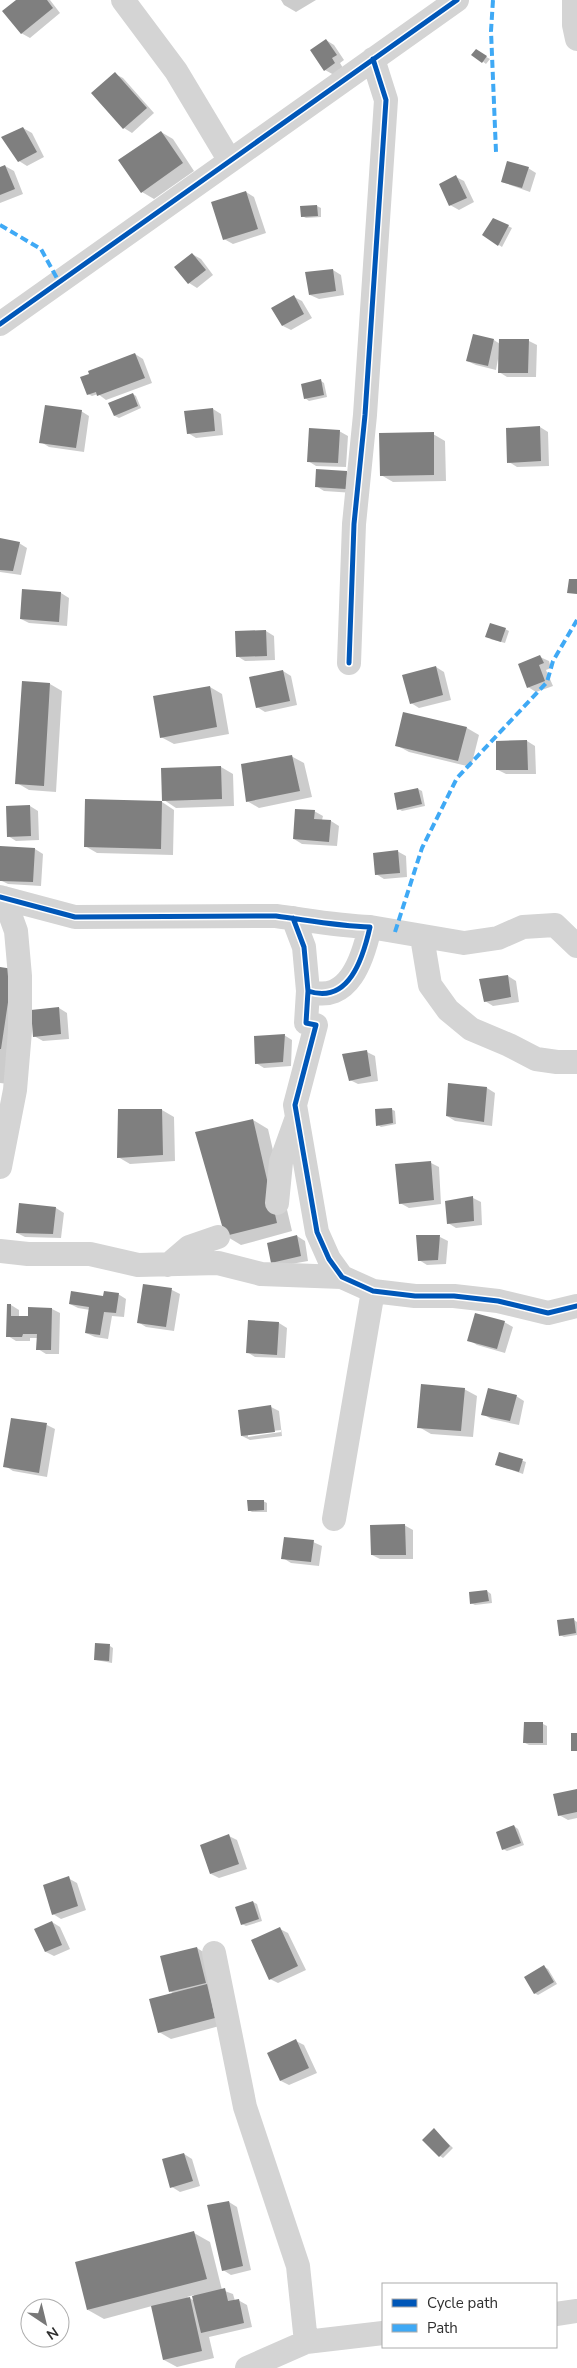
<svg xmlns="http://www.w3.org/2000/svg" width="577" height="2368" font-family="'Nunito Sans',sans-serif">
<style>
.shadow{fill:#0003;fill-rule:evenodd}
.building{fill:#7f7f7f}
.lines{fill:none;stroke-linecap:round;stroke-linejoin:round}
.street{stroke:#d4d4d4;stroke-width:24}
.quiet{stroke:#3fa9f5;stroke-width:4;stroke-dasharray:8 4;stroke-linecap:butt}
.cycleway-casing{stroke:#fff;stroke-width:8}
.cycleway{stroke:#0057b8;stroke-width:5}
</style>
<rect width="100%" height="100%" fill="#fff"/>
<path class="shadow" d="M18,0H50L60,13L30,38L21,33Z
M281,0H316L296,12L284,5Z
M326,40L334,45L344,60L340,63L343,68L334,75L325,70Z
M476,51L490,59L486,64L473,54Z
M115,74L123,78L154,113L132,133L124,128L93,94Z
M23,128L32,133L44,157L27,166L19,161Z
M161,132L173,139L194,171L154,199L142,192Z
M5,166L14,171L23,194L0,203V168Z
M528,168L536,173L530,192L502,182Z
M456,177L464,181L474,202L459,210L450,205Z
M246,192L254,197L266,233L233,244L224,239Z
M317,206L321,208V217L306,218L302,216Z
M508,226L512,228L502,247L484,235Z
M192,254L201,259L213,275L197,288L189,283L176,267Z
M333,270L341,275L344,295L319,299L310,295Z
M294,297L302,301L312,318L291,330L283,326Z
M494,340L500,344L529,341L537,345L536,377H507L499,372L498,359L496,370L476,365L467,361Z
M135,354L143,359L152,383L106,400L98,394L92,396L88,394Z
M321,381L324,383L327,397L309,401L305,398Z
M133,394L136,396L141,408L119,418L115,416L110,404Z
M213,409L221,414L223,435L196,438L188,433Z
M81,411L89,416L84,452L49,447L41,442Z
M540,427L548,432L549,466L517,467L509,462Z
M339,431L348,436L346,467L316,466L308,461Z
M433,434L445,441L446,481L393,482L381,475Z
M347,472L355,476L354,493L324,491L316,486Z
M0,540L19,543L27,548L21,575L0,572Z
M24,590L61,593L69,598L67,626L29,623L21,619Z
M505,629L509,631L505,643L490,639Z
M266,631L274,636L275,660L245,661L237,656Z
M540,657L549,661L551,668L546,670L553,686L536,692L528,687Z
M436,667L444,672L451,700L419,708L411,703Z
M283,671L291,676L297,705L265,712L257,707Z
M23,683L50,684L62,691L56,792L29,790L17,783Z
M210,687L222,694L229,734L174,744L161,737Z
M467,728L479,735L471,767L409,752L396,745Z
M527,741L535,746L536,774H506L498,770Z
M291,756L304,763L312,797L259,808L247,801Z
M221,767L233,774L234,806L176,808L164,800Z
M418,789L422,791L425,806L402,811L399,809Z
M86,801L162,802L174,810L173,855L97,853L85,846Z
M30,806L38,811L39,840L16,841L8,836L7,807Z
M314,811L323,816L322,820L331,821L339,826L337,846L302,844L294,839Z
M35,849L43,854L41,886L8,884L0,880V869Z
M397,851L406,856L407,877L384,879L376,874Z
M0,968L13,970L9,1084L0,1083Z
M508,976L516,981L519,1002L493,1006L485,1001Z
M59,1008L67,1013L69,1039L43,1041L34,1036Z
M284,1035L292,1040L291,1066L264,1068L256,1063Z
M367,1052L375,1056L378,1081L358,1084L350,1080Z
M487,1088L495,1093L492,1126L455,1121L447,1116Z
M391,1109L395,1111L396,1124L381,1127L378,1125Z
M162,1110L174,1117L175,1161L130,1164L118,1157Z
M253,1120L268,1129L292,1231L241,1245L226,1236Z
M431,1163L439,1167L441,1204L409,1208L400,1203Z
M473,1198L481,1202L482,1225L456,1228L448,1223L446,1202Z
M56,1208L64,1213L61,1238L25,1237L17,1233Z
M297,1236L305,1241L308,1261L280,1266L272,1262Z
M440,1237L448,1241L446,1264L427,1265L419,1260Z
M144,1286L172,1290L180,1294L174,1331L146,1327L138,1322Z
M118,1294L126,1299L124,1317L112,1316L108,1339L95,1337L86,1333L90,1310L78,1308L70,1304Z
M11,1305L19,1310V1317H29L52,1309L60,1313L59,1354H46L38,1349V1338H30V1341H16L8,1336Z
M249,1321L279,1323L287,1328L285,1358L255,1357L247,1352Z
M504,1322L513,1327L505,1353L477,1345L469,1340Z
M464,1389L477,1396L473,1437L431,1434L419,1427Z
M516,1396L524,1401L519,1425L491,1419L483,1414Z
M271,1407L279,1411L282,1436L250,1440L242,1436ZM281,1430V1432L248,1437V1434Z
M47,1425L55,1429L47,1477L13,1471L5,1466Z
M500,1453L526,1462L523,1474L497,1465Z
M263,1501L267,1503V1512H252L249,1510Z
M404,1525L413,1530V1559H380L372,1555Z
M313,1542L322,1546L319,1566L291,1563L283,1558Z
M487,1591L491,1594L492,1603L475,1605L471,1603Z
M574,1620L577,1622V1635L564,1637L560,1635Z
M110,1646L113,1648L112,1663L96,1660Z
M525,1724H543L547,1726V1745H529L525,1743Z
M577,1791V1818L568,1820L559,1815Z
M514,1826L518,1829L524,1845L507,1851L503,1849Z
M229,1836L237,1840L247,1869L219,1878L211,1874Z
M68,1878L77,1883L86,1910L61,1919L53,1914Z
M253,1902L257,1904L262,1921L246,1926L242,1924Z
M52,1922L60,1927L70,1949L54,1956L46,1952Z
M280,1929L288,1933L306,1970L278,1983L270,1979Z
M197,1948L205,1953L227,2024L171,2039L159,2032L174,1994L170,1991Z
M544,1967L548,1969L557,1984L538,1995L534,1993Z
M296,2041L304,2045L317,2073L289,2085L281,2081Z
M434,2130L453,2148L443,2158L440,2156Z
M184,2154L192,2159L200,2186L180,2192L172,2187Z
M229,2202L237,2207L251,2270L231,2275L223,2270Z
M194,2233L210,2242L222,2290L233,2294L235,2301L238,2300L247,2305L252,2327L209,2337L214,2358L177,2367L164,2360L152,2306L104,2319L88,2310ZM194,2295L195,2301L187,2297Z"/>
<path class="building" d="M16,0H47L53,8L21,34L2,11Z
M326,39L337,55L332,58L335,63L324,71L310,50Z
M476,49L487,56L482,63L471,55Z
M115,72L147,108L123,129L91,93Z
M23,127L37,152L18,162L1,137Z
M161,131L183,163L141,193L118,160Z
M507,161L529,167L522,188L501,182Z
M5,165L15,189L0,195V167Z
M456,175L467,198L449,206L439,184Z
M246,191L258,229L223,240L211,202Z
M317,205L318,216L301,217L300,206Z
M493,218L509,225L498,246L482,235Z
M192,253L206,270L188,284L174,267Z
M333,269L336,291L309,295L305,272Z
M294,295L304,314L282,326L271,308Z
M473,334L494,339L488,366L466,361Z
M499,339H529L528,373H498Z
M135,353L145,378L97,396L96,392L87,395L80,377L89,374L88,371Z
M321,379L324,395L304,399L301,384Z
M133,393L138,406L114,416L108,403Z
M45,405L82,410L76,448L39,443Z
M213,408L215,431L187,434L184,411Z
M540,426L541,461L507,463L506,428Z
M309,428L340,430L338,463L307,462Z
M434,432V475L380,476L379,433Z
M316,469L347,471L346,489L315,487Z
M0,538L20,542L13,571L0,570Z
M569,579H577V594L567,593Z
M22,589L61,592L59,622L20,619Z
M490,623L506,628L501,642L485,637Z
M266,630L267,656L236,657L235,631Z
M540,655L544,663L539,665L545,681L527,688L518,664Z
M436,666L443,695L410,704L402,675Z
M283,670L290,701L256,708L249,677Z
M22,681L50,683L44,786L15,784Z
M210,686L217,727L160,738L153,696Z
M403,712L467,727L458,761L395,746Z
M527,740L528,770H496V741Z
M292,755L300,791L246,802L241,764Z
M221,766L222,799L162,801L161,768Z
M418,788L422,804L397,810L394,793Z
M85,799L162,801L161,849L84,847Z
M30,805L31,836L7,837L6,806Z
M295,809L315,810L314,819L331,820L329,842L293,839Z
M0,846L35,848L33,882L0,881Z
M398,850L400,873L375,875L373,853Z
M0,967L13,969L1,1049H0Z
M508,975L511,997L484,1002L479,979Z
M59,1007L61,1034L33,1037L31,1010Z
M285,1034L283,1062L255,1064L254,1036Z
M367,1050L371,1076L349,1081L342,1054Z
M448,1083L487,1087L484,1122L446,1116Z
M392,1108L393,1123L376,1126L375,1109Z
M118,1109H162L163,1155L117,1158Z
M253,1119L277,1223L225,1236L195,1132Z
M431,1161L434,1200L399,1204L395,1164Z
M473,1196L474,1221L447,1224L445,1201Z
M19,1203L56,1207L53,1234L16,1233Z
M297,1235L301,1256L271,1263L267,1243Z
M416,1235H440L438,1260L418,1261Z
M143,1284L172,1288L166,1327L137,1323Z
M71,1291L103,1296L104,1291L119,1293L116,1313L104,1312L100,1335L85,1333L89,1307L69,1304Z
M7,1304H11V1316H28V1307L52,1308L51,1350H36L37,1334H23L22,1337H6Z
M475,1313L505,1321L497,1349L467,1341Z
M248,1320L279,1322L277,1355L246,1353Z
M421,1384L465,1388L461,1431L417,1428Z
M488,1388L517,1395L510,1421L481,1415Z
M271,1405L275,1432L241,1436L238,1410Z
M11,1418L47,1423L39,1473L3,1467Z
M499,1452L523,1459L519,1472L495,1465Z
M247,1500H264V1510L248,1511Z
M405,1524L406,1555H371L370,1525Z
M284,1537L314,1540L311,1562L281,1559Z
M487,1590L489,1601L470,1604L469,1592Z
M574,1618L576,1633L559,1636L557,1620Z
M95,1643L110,1644L109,1661L94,1660Z
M524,1722H543V1743H523Z
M571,1733H577V1751H571Z
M577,1789V1812L558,1816L553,1794Z
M514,1825L521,1843L502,1850L496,1832Z
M229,1834L239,1864L210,1874L200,1845Z
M69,1876L78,1906L52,1915L43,1885Z
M253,1901L259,1919L241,1925L235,1907Z
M52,1921L62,1945L45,1952L34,1929Z
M280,1927L298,1966L269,1980L251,1940Z
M197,1947L206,1983L169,1992L160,1956Z
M544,1965L554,1982L534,1994L524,1977Z
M207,1984L215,2018L158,2033L149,1999Z
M296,2039L309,2068L280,2081L267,2053Z
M434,2128L450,2146L439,2157L422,2140Z
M184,2153L193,2181L170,2188L162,2159Z
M229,2201L243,2266L222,2271L207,2205Z
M194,2231L207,2279L87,2310L75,2262Z
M225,2288L228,2301L239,2299L244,2323L201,2333L192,2296Z
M190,2297L202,2351L163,2360L151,2306Z"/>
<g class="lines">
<path class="street" d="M123,0L176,71L230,161
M574,0V25L577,39
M0,324L457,0
M349,663L354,524L365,415L386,100L373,59
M0,897L75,917L276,916C307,920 338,926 370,927C363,958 349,1005 308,991L304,947L293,918
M370,927L464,943L498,938L523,927L555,925L577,946
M422,937L430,985L448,1010L471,1029L509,1045L536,1059L557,1062H577
M308,991L306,1023L316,1025L295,1105L317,1232L329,1259L342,1277L373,1291L415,1296H454L498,1301L548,1313L577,1306
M0,1167L15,1090L20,1031V976L16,931L4,898
M277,1203L281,1162L296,1120
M0,1251L28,1254H90L138,1265L218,1263L261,1274L342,1277
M168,1265L189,1247L218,1237
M334,1519L373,1291
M214,1953L245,2107L298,2266L306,2342
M556,2314L577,2311
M247,2368L306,2342L383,2333"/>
<path class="quiet" d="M493,0L491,31L496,152
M0,225L41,249L59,282
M395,932L422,848L457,778L547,682L553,661L577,620"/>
<defs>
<path id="cycleway" d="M0,324L457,0
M349,663L354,524L365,415L386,100L373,59
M0,897L75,917L276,916C307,920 338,926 370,927C363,958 349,1005 308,991L304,947L293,918
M308,991L306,1023L316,1025L295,1105L317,1232L329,1259L342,1277L373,1291L415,1296H454L498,1301L548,1313L577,1306"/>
</defs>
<use href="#cycleway" class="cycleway-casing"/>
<use href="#cycleway" class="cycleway"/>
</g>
<rect x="382" y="2283" width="175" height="65" fill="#ffffff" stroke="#acacac"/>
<rect x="392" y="2299" width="25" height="8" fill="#0057b8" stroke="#acacac"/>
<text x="427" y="2308" font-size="15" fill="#2f2f2f">Cycle path</text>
<rect x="392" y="2324" width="25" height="8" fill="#3fa9f5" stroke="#acacac"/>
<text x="427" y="2333" font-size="15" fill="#2f2f2f">Path</text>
<g transform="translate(45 2323) rotate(145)"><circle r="24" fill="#ffffff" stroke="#acacac"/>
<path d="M0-4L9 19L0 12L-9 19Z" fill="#787878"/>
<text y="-8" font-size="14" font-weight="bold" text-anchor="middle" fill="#2f2f2f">N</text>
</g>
</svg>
